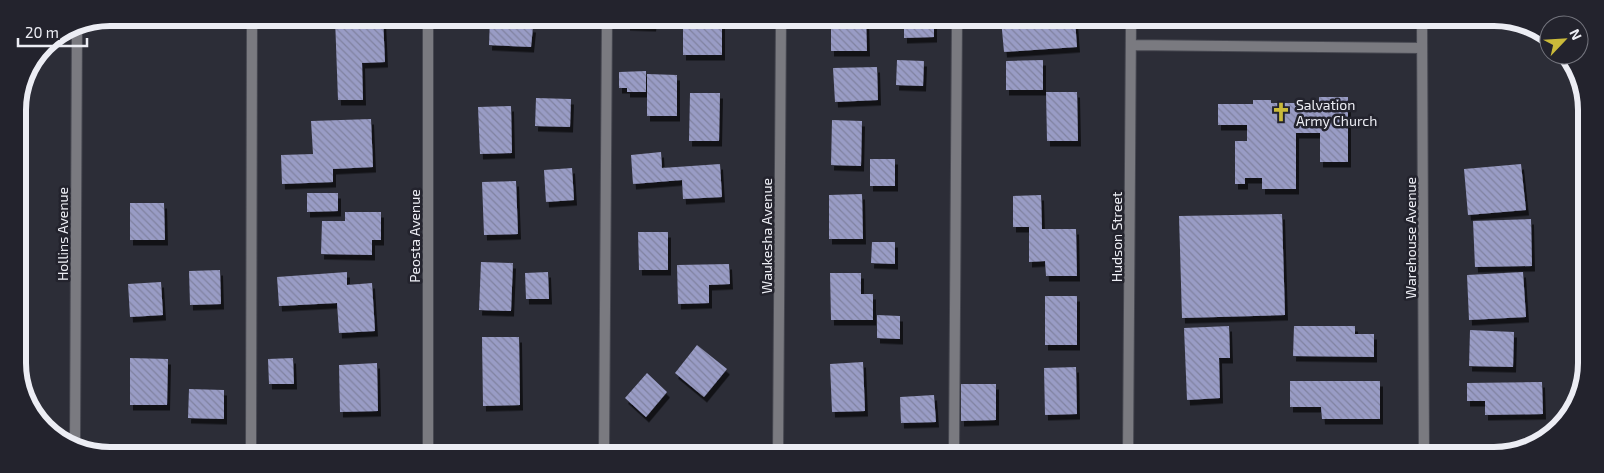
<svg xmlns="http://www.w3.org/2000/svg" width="1604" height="473" font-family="'Exo 2',sans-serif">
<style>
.building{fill:url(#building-back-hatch);filter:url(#shadow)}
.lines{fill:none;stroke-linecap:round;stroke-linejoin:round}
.service-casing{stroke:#474851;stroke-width:12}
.minor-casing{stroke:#474851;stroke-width:12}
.service{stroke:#7a7a80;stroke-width:10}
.minor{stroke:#7a7a80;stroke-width:10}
.labels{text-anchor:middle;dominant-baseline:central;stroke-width:5;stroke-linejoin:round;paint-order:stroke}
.poi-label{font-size:14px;fill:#ecedf4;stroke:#23232d;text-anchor:start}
.street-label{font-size:14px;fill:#ecedf4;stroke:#23232d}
.rim{fill:none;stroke:#ecedf4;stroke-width:6}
</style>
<defs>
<pattern id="building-back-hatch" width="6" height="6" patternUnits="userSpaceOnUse" patternTransform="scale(1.25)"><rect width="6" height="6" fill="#999cc5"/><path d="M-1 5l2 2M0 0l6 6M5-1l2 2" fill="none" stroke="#8082a0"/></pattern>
<filter id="shadow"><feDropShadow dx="3" dy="5.5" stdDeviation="0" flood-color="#0009"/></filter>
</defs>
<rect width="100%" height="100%" fill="#2c2d37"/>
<path class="building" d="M335,18H383L385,62L362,63L363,100H338Z
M490,18H516V25L533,27L531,47L489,45Z
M627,19H654L653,26L627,25Z
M683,19H722V55H683Z
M831,19H866L867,51H831Z
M904,19H934V37L904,38Z
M1001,19L1075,20L1077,47L1004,52Z
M897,60L924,61L923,86L896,85Z
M1043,60V90H1006V61Z
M877,67L878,100L835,102L833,68Z
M646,71V92H627V88H619V72Z
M647,74L677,75V116H647Z
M1046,92H1077L1078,141H1047Z
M690,93H720L719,141H689Z
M1319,97H1348V162H1320V133H1296V189H1262V178H1245V184H1235V141H1247V125H1218V104H1253V100H1271V103H1298V107H1319Z
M536,98L571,99L570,127L535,126Z
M511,106L512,153L480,154L478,107Z
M371,119L373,167L333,169V182L282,184L281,155L313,154L311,121Z
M832,120L862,121L861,166L831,165Z
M661,152L662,168L720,164L722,197L683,199L682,180L633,184L631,155Z
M870,159H895V186H870Z
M1521,164L1526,210L1468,215L1464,169Z
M572,168L574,200L546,202L544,170Z
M516,181L518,234L484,235L482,182Z
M307,193H338V211L307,212Z
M862,194L863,239H829V195Z
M1041,195L1042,229H1076L1077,276H1046L1045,261L1029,262V227H1013V196Z
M130,203H164L165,240H130Z
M345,212H381V240H372V255L321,254L322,221H345Z
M1282,214L1285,315L1182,318L1179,216Z
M1531,219L1532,266L1475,267L1473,221Z
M638,232H668V270H639Z
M872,242H895V264L871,263Z
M481,262L513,263L511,311L479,310Z
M729,264L730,284L709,285V303L678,304L677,265Z
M220,270L221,304L190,305L189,271Z
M347,272V285L372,283L375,331L339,333L337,303L279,306L277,277Z
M548,272L549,299H526L525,273Z
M1523,272L1526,317L1469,320L1467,275Z
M830,273H861V294H873V320H831Z
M161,282L163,315L130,317L128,284Z
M1045,296H1077V345H1045Z
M877,315L900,316V339L877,338Z
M1229,326L1230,358H1219L1220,398L1187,400L1184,328Z
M1294,326H1355V334H1374V357L1293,356Z
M1470,330L1514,332L1513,367L1469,366Z
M482,337H519L520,405L483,406Z
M697,345L727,369L704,397L675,373Z
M130,358L168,359L167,405H130Z
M293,358L294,384H269L268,359Z
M863,362L865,411L832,412L830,364Z
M377,363L378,411L340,412L339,365Z
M1076,367L1077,414L1045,415L1044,368Z
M647,373L667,392L646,417L625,398Z
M1290,381H1380V419H1322L1321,407H1290Z
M1542,382L1543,414L1485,415V401H1467V383Z
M961,384H996V420L961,421Z
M189,389L224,390V419L188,418Z
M934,395L936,422L901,423L900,397Z"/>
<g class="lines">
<defs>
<path id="service" d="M251,453L252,18
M604,453L607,19
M954,454L957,19"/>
<path id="minor" d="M1422,20L1424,455
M1131,45L1422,48
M75,445L77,24
M428,453V18
M778,454L781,19
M1128,455L1131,20"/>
</defs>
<use href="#service" class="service-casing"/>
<use href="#minor" class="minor-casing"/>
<use href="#service" class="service"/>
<use href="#minor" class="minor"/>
</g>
<defs>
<symbol id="church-bare" viewBox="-9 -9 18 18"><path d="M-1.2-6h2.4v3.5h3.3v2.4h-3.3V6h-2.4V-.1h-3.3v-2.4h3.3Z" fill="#caba3a" stroke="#23232d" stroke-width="2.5" paint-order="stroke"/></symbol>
</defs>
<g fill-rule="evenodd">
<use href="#church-bare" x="1267" y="98" width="28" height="28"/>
</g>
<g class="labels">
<g class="poi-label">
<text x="1296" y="104">Salvation<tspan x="1296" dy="16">Army Church</tspan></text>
</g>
<g class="street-label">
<text transform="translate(62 234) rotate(-90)">Hollins Avenue</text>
<text transform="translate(414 236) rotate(-90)">Peosta Avenue</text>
<text transform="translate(766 236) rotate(-90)">Waukesha Avenue</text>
<text transform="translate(1116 237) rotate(-90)">Hudson Street</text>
<text transform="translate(1410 238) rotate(-90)">Warehouse Avenue</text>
</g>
</g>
<path d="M0 0H1604V473H0ZM110 26H1494A84 84 0 0 1 1578 110V363A84 84 0 0 1 1494 447H110A84 84 0 0 1 26 363V110A84 84 0 0 1 110 26Z" fill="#23232d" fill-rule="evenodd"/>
<path class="rim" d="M110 26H1494A84 84 0 0 1 1578 110V363A84 84 0 0 1 1494 447H110A84 84 0 0 1 26 363V110A84 84 0 0 1 110 26Z"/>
<g transform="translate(1564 40) rotate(65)"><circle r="24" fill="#23232d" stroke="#73747d"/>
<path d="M0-4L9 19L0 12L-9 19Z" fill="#caba3a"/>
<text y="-8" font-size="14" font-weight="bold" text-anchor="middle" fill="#ecedf4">N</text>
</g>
<path d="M18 38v8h69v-8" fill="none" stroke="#ecedf4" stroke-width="2.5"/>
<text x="25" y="38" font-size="15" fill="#ecedf4" stroke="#23232d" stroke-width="4" paint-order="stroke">20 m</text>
</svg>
